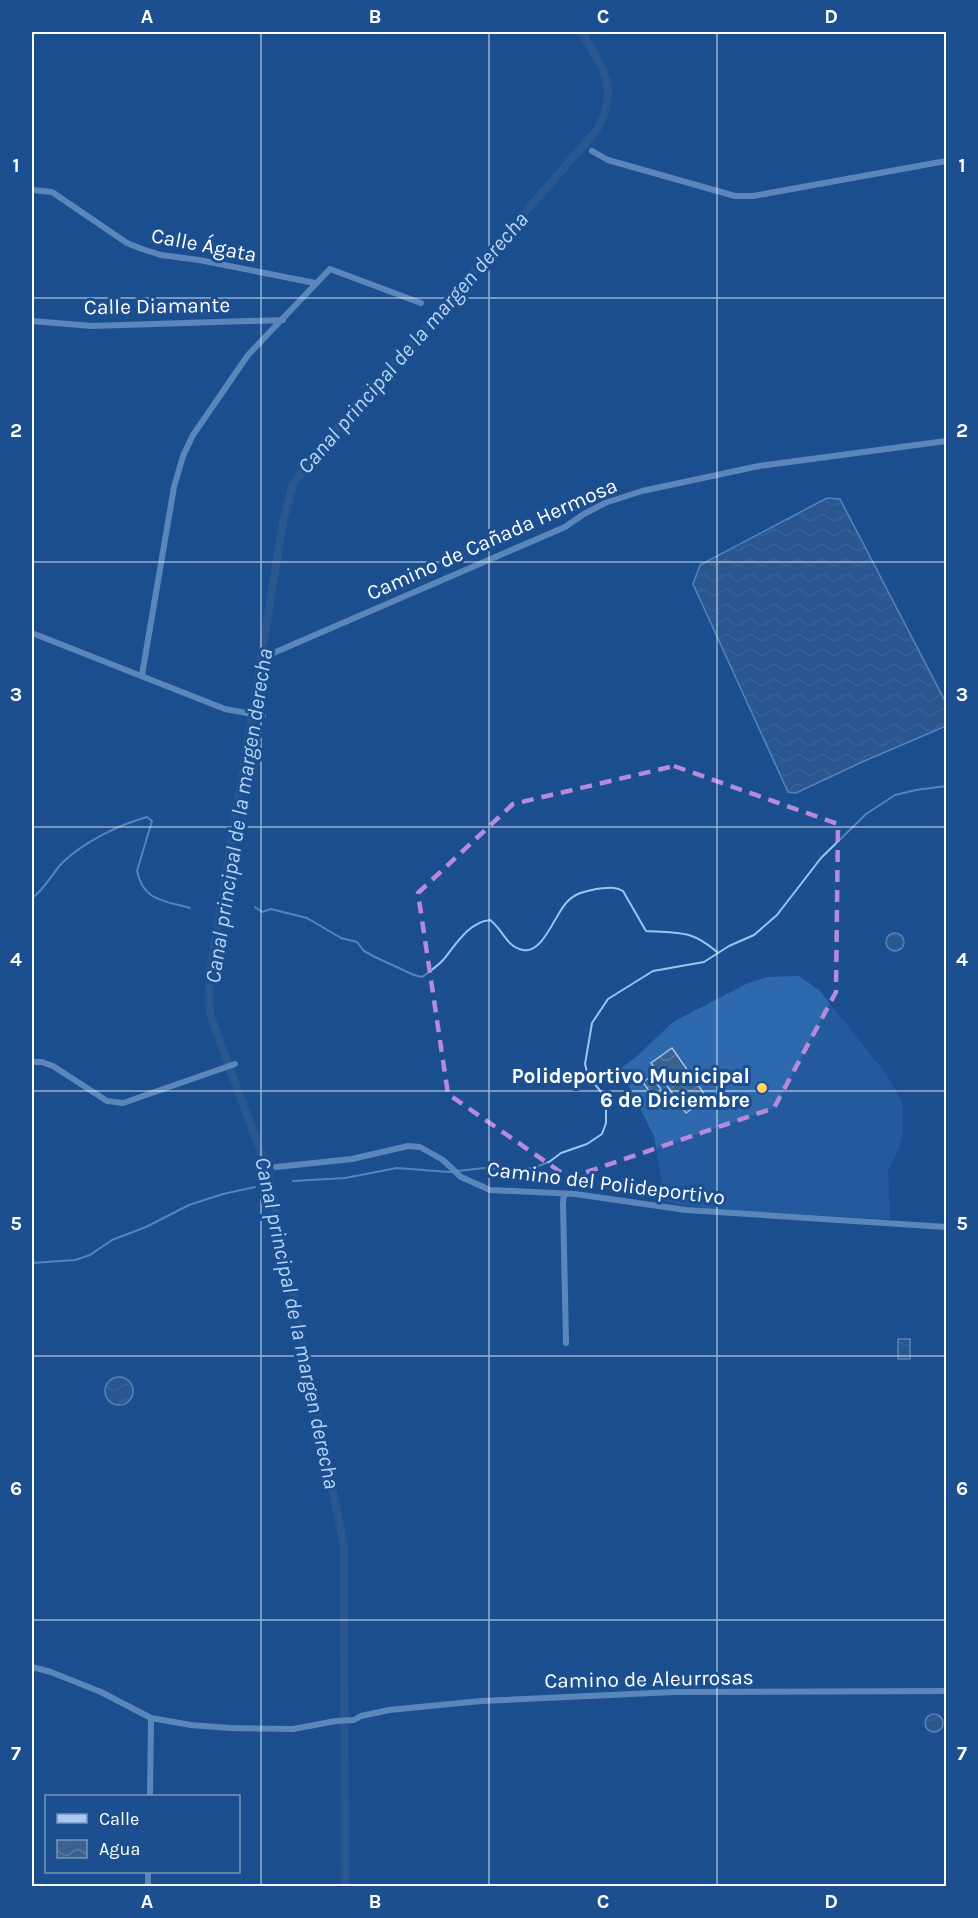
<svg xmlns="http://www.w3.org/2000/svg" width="978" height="1918" font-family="Karla,sans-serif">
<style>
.grass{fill:#2e69ad}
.water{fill:url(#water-waves);stroke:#9cc4f0;stroke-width:1.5}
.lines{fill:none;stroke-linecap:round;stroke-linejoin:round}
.stream{stroke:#9cc4f0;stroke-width:2}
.canal{stroke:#3c6290;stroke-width:8}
.minor{stroke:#a9c9ee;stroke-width:6}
.marked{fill:none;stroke:#b68bdc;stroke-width:4.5;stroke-dasharray:12 8;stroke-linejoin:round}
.grid{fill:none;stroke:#fff;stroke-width:1.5;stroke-opacity:0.55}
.poi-dot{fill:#ffd166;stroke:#1b4f8f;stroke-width:2}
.labels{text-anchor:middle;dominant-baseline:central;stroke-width:6;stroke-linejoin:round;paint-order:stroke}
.street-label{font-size:21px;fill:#fff;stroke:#1b4f8f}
.poi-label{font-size:21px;font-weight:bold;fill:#fff;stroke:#1b4f8f;text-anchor:end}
.water-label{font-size:22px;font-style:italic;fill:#b5d3f5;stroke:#1b4f8f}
.neatline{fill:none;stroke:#fff;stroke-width:2}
.grid-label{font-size:20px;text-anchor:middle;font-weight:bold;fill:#fff}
</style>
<defs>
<pattern id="water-waves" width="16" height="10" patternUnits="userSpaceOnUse" patternTransform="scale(1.5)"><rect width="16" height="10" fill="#3c6290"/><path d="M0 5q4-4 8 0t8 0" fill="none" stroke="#597aa1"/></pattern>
</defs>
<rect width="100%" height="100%" fill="#1b4f8f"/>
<path class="grass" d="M799,976L819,990L886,1074L902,1101L903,1134L899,1148L888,1171L890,1219L716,1210L665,1202L654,1136L620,1069L636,1057L673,1022L748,983L767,977Z"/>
<path class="water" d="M827,498L840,499L946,703V726L862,762L796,793L788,792L693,584L700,565Z
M886 942a9 9 0 1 1 18 0a9 9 0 1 1-18 0Z
M672,1048L707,1098L686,1113L651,1063Z
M652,1076L662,1091L653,1097L643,1082Z
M898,1339H910V1359H898Z
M105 1391a14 14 0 1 1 28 0a14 14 0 1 1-28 0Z
M925 1723a9 9 0 1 1 18 0a9 9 0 1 1-18 0Z"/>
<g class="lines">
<path class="stream" d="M32,898C45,889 51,875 62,863C84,842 118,825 147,817L152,821L137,871C143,901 165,901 190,908
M255,907L262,912L271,909L307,918L341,938L357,942L364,951L375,957L414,975L422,977C429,972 438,966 444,959C456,944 469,922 490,920C502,928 506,947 523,950C543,954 555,914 567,902C575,893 586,891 596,889C606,888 615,886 623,891L646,931C677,933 691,929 717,952
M293,1181L345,1178L397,1168L449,1172L484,1168L517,1170L533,1168L549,1162L561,1153L587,1144L602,1134L606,1123V1108L602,1093L588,1076L585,1064L592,1023L608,999L653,971L704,962L729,946L754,935L777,915L821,858L866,814L895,795L916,790L946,786
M32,1263L75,1260L90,1255L112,1240L146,1227L189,1205L223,1194L255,1187"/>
<path class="canal" d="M345,1886L344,1545L267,1169L212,1020L209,1005L210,974L283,522L292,487L310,459L596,131C621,90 603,67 581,32"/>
<path class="minor" d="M592,151L608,160L735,196H753L946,161
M32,190L52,192L127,243L142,249L161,255L199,260L315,283
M32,321L92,326L283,320
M32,633L225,709L263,716
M271,654L565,527L584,514L605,503L642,491L759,466L946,441
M142,675L174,487L183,456L193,435L248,355L330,269L421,303
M32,1062H42L53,1066L107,1101L123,1103L235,1064
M276,1167L352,1159L408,1146L420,1147L443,1160L461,1177L490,1190L575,1194L686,1210L946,1227
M564,1194L563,1203L566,1343
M32,1667L51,1672L101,1692L151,1718L191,1725L229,1728L293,1729L336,1721L354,1720L361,1716L389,1710L481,1701L674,1692L946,1691
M150,1796L151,1718
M148,1886V1872"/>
</g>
<path d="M0 0H978V1918H0ZM674,766L838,824L836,992L774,1108L569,1178L448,1094L418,893L513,804Z" fill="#1b4f8f" fill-opacity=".55" fill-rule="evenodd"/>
<path class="marked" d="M674,766L838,824L836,992L774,1108L569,1178L448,1094L418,893L513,804Z"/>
<path class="grid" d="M261,32V1886M489,32V1886M717,32V1886M32,298H946M32,562H946M32,827H946M32,1091H946M32,1356H946M32,1620H946"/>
<circle class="poi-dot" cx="762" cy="1088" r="6"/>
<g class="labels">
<g class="street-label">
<text transform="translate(204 245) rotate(11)">Calle Ágata</text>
<text transform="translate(157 306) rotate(-1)">Calle Diamante</text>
<text transform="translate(492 539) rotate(-24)">Camino de Cañada Hermosa</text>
<text transform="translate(606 1183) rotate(7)">Camino del Polideportivo</text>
<text transform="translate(649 1679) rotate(-1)">Camino de Aleurrosas</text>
</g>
<g class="poi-label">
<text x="750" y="1076">Polideportivo Municipal<tspan x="750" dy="24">6 de Diciembre</tspan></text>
</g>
<g class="water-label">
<text transform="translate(413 343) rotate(-49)">Canal principal de la margen derecha</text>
<text transform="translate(239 816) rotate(-81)">Canal principal de la margen derecha</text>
<text transform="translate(297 1323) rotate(78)">Canal principal de la margen derecha</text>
</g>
</g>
<rect width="978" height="1918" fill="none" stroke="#1b4f8f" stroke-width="66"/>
<rect x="45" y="1795" width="195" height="78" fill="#1b4f8f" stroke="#7695bc" stroke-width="1.5"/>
<rect x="57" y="1814" width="30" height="9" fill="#a9c9ee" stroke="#7695bc" stroke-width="1.5"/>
<text x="99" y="1825" font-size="18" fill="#ffffff">Calle</text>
<rect x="57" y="1840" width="30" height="18" fill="url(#water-waves)" stroke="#7695bc" stroke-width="1.5"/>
<text x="99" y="1855" font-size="18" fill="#ffffff">Agua</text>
<rect x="33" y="33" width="912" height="1852" class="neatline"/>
<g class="grid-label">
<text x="147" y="23">A</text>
<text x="375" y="23">B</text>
<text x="603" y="23">C</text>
<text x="831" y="23">D</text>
<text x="16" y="172">1</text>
<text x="962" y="172">1</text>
<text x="16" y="437">2</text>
<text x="962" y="437">2</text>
<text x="16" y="701">3</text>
<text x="962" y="701">3</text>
<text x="16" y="966">4</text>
<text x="962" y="966">4</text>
<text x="16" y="1230">5</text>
<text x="962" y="1230">5</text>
<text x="16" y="1495">6</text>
<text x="962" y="1495">6</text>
<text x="16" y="1760">7</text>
<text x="962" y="1760">7</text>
<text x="147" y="1908">A</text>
<text x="375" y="1908">B</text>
<text x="603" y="1908">C</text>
<text x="831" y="1908">D</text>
</g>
</svg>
